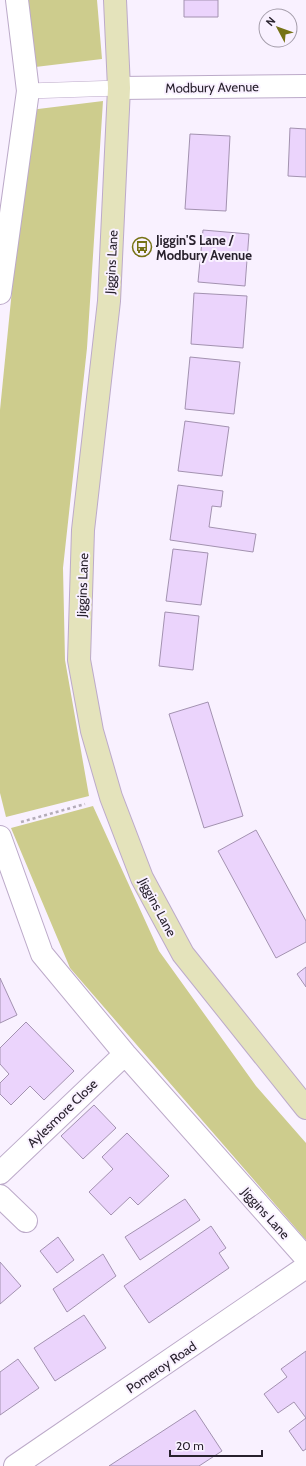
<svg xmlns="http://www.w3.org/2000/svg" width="306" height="1466" font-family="Cabin,sans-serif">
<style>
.green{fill:#cdcc8d}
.building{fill:#ebd4fc;stroke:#a392b0}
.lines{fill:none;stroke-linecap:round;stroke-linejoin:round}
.lane-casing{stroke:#bcaac9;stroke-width:16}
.street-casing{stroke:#bcaac9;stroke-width:24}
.secondary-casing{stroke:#bcaac9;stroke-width:24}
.path{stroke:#b4acb9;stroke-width:2.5;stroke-dasharray:3 3;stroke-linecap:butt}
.lane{stroke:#fff;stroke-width:15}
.street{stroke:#fff;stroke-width:22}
.secondary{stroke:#e4e3bb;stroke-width:22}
.labels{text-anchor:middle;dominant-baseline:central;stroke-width:4;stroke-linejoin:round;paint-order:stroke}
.street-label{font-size:13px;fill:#28212d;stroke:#f9f1ff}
.poi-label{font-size:13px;font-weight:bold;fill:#28212d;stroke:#f9f1ff;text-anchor:start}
</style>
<rect width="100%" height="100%" fill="#f9f1ff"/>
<path class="green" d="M21,0H97L102,59L27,68Z
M103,101L87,348L63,568L65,660L89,796L6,817L0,793V410L30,110Z
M93,806L159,951L256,1086L306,1143V1240L70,968L11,828Z"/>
<path class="building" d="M184,0H218V17H184Z
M290,128L306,129V177L288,176Z
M190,134L230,136L226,211L185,209Z
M203,230L249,234L245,286L198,282Z
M194,293L247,296L243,348L191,344Z
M190,357L240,362L234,414L185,409Z
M185,421L229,427L222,476L178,471Z
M178,485L223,491L221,507L212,506L209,527L256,534L253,552L170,540Z
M173,549L208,553L201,605L166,601Z
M165,612L199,616L193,670L159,666Z
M208,702L243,816L204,828L169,714Z
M256,830L306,921V942L276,958L218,851Z
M306,967V987L297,974Z
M0,978L17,1015L0,1023Z
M26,1022L74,1071L44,1100L30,1086L11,1105L0,1094V1083L9,1074L0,1064V1048Z
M94,1105L116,1128L83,1159L61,1136Z
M127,1133L169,1176L138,1205L130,1197L111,1215L89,1192L113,1169L102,1157Z
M185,1199L200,1220L140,1260L125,1237Z
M211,1226L226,1248L219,1253L229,1268L149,1323L124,1286Z
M58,1237L74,1260L57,1273L40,1251Z
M103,1254L116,1276L67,1312L53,1289Z
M0,1262L21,1286L0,1304Z
M84,1315L106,1348L55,1381L34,1348Z
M306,1351V1449L303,1451L289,1431L306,1418L294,1402L278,1413L264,1394L287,1377L281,1369Z
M18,1359L39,1388L0,1415V1372Z
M195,1410L222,1451L199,1466H109Z"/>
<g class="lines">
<defs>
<path id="lane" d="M28,91L119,88"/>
<path id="street" d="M119,88L306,86
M0,293L28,91L17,0
M0,837L42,954L125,1054L306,1258
M0,1173L125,1054
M0,1196L26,1221
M15,1466L306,1267"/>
<path id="secondary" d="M115,0L119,88L109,301L83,530L79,660L92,731L111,797L142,878L183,954L306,1108"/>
</defs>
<use href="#lane" class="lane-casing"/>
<use href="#street" class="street-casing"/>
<use href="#secondary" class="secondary-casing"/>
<path class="path" d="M21,822L85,804"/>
<use href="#lane" class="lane"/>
<use href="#street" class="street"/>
<use href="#secondary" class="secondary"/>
</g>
<defs>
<symbol id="bus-ring" viewBox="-11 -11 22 22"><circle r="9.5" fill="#f9f1ff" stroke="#767215" stroke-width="1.5"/><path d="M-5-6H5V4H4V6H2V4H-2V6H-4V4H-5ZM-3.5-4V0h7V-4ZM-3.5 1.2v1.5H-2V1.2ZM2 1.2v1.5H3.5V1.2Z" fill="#767215"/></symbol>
</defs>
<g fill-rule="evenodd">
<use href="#bus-ring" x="131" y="236" width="22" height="22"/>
</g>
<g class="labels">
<g class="street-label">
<text transform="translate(212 87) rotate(-1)">Modbury Avenue</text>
<text transform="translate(111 262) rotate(-87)">Jiggins Lane</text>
<text transform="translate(82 585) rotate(-88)">Jiggins Lane</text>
<text transform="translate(158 907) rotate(62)">Jiggins Lane</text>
<text transform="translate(62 1113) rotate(-44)">Aylesmore Close</text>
<text transform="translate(266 1213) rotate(48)">Jiggins Lane</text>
<text transform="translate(161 1367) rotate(-34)">Pomeroy Road</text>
</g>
<g class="poi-label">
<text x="156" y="240">Jiggin'S Lane /<tspan x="156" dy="15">Modbury Avenue</tspan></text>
</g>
</g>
<g transform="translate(278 28) rotate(311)"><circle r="19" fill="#f9f1ff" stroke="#a59eab"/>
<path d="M0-3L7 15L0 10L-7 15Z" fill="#767215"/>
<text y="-6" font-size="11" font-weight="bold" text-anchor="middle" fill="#28212d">N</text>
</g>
<path d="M170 1450v6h92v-6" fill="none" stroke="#28212d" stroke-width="2"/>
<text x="176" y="1450" font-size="12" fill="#28212d" stroke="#f9f1ff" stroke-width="3" paint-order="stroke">20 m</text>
</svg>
